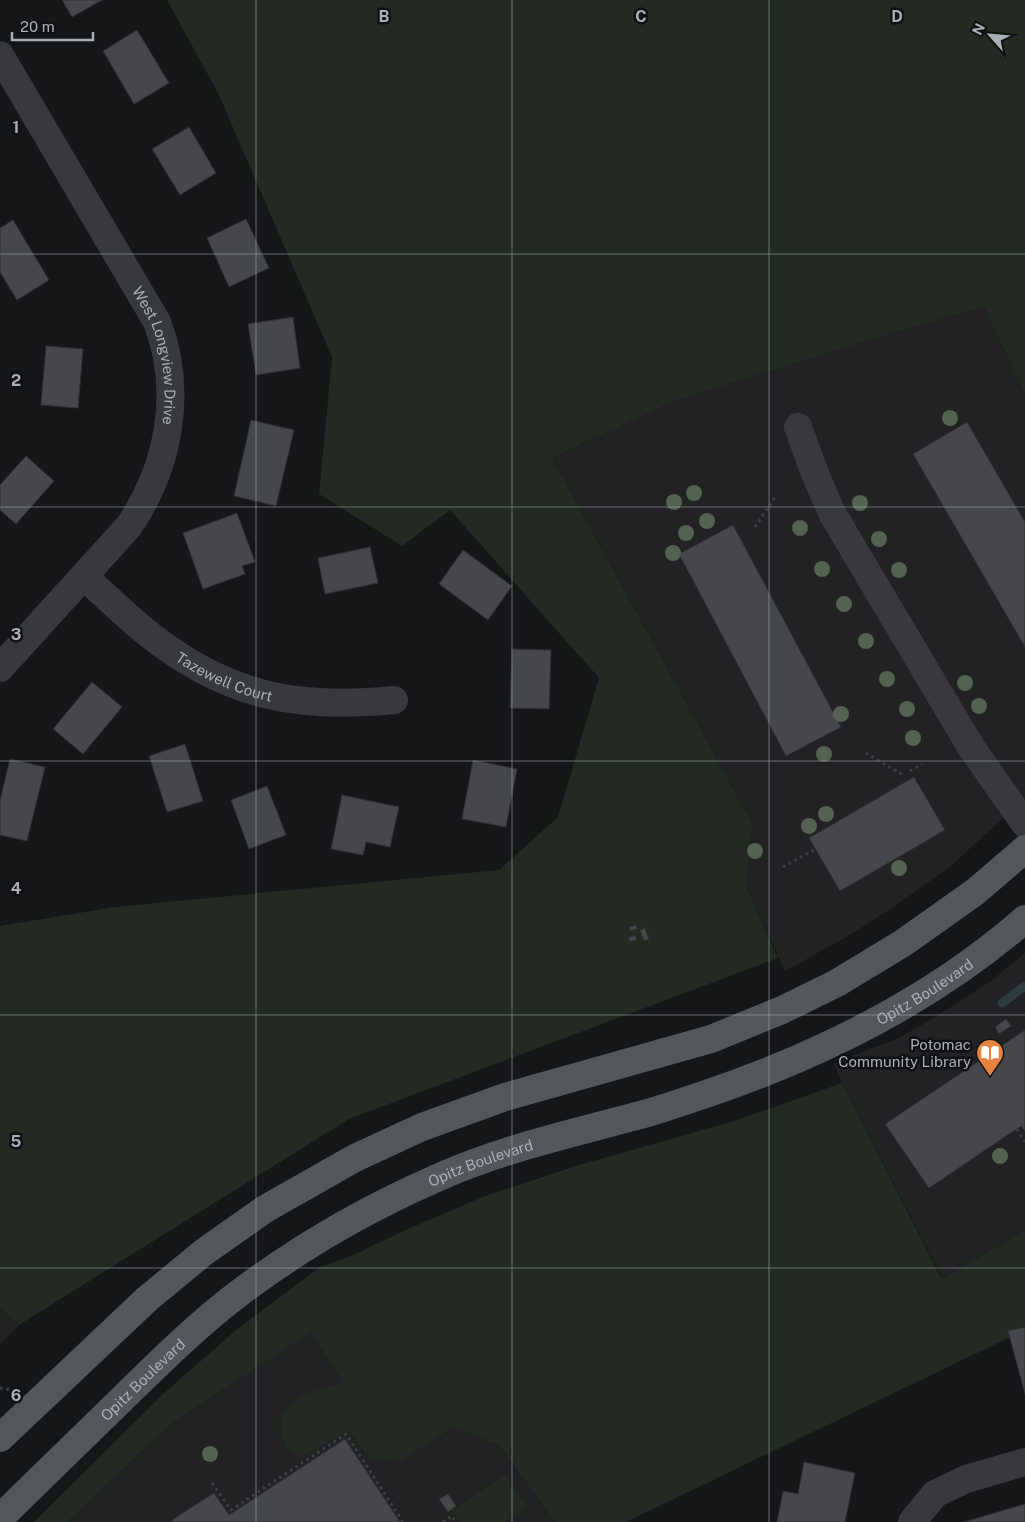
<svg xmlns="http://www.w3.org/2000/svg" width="1025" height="1522" font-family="'Public Sans',sans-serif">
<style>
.built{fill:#222224}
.green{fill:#222a22}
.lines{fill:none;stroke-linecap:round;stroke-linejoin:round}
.stream{stroke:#303b3f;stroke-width:9}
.building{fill:#45474a;stroke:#303033}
.path{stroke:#3d4043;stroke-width:3;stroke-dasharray:2.5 4;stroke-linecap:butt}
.minor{stroke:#37393c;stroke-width:28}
.major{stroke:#53575b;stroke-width:28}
.tree{fill:#546251}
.grid{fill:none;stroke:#a8b0b6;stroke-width:1;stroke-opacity:0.55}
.labels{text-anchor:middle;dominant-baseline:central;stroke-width:5;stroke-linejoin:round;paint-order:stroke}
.street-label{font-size:15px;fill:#a8b0b6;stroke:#101112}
.poi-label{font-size:15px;fill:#a8b0b6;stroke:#101112;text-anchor:end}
.grid-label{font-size:16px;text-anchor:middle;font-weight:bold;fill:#a8b0b6;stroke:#101112;stroke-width:5;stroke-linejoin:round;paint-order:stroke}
</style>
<rect width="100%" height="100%" fill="#151617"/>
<path class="built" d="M984,307L1025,394V798L951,866L889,910L843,939L785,971L746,886L753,825L552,458L675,401L880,337Z
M1025,953V1230L943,1279L842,1083L834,1063L896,1039L927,1022L991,981Z
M0,1307L19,1325L0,1344Z
M311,1331L344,1382L499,1445L555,1522H67L172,1423Z"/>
<path class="green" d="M167,0H1025V394L984,307L880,337L675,401L552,458L753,825L746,886L778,958L349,1119L19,1325L0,1307V926L115,907L499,870L558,817L599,678L450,510L402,546L319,494L332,357L218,93Z
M842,1083L942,1279L1025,1230V1330L626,1522H555L499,1445L453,1427L400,1461L370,1459L349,1430L301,1457L286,1448C284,1441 281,1432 281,1424C283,1396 321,1389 343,1382L311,1332L172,1423L67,1522H34L162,1395L236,1330L320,1267L353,1255L408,1229L485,1196L579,1165L734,1121Z
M505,1475L527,1508L505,1522H460L452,1510Z"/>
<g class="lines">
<path class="stream" d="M1002,1003L1025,986"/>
</g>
<path class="building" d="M62,0H102L72,17Z
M137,30L169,83L134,104L103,51Z
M189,127L216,173L180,195L152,149Z
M246,219L269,268L229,287L207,238Z
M13,220L49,280L17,300L0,272V228Z
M293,317L300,368L256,375L248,324Z
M46,346L83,349L78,408L41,405Z
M251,420L294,430L276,506L234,496Z
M967,422L1025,522V647L913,454Z
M26,456L54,481L16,524L0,510V485Z
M237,513L255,562L242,566L245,574L203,589L183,533Z
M733,525L841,727L786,756L679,554Z
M370,547L378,583L325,594L318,558Z
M463,550L512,586L488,620L439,584Z
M512,649L551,650L549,709L510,708Z
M92,682L122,707L83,754L53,729Z
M185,744L203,801L167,812L149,756Z
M10,759L45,767L27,841L0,835V800Z
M473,760L517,769L506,827L462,819Z
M914,777L945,830L840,891L809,838Z
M267,786L286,835L249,849L231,800Z
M342,795L399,807L390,847L366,842L363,855L331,849Z
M636,925L637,929L630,931L629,927Z
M645,928L649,939L644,941L640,930Z
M635,935L637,939L630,942L628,938Z
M1006,1019L1011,1026L999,1034L995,1027Z
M1025,1030V1131L1021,1126L929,1188L885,1124Z
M1025,1327V1394L1008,1331Z
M345,1439L400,1522H173L172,1520L214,1493L229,1515Z
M804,1462L855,1473L845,1522H777L783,1491L798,1494Z
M448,1494L456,1506L448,1512L439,1499Z
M1025,1504V1522H964Z"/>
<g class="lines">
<path class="path" d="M755,527L775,497
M866,753L903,775
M910,771L922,764
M783,867L814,850
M1017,1129L1025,1142
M0,1388L12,1390
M212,1483L231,1510L346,1434L403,1522
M443,1522L452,1516L455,1522"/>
<g class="minor">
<path id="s1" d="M0,55L157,322C183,390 170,465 129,526L0,668"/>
<path d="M798,427L816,476L832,513L971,747L1025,824"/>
<path id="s2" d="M84,577C109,598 132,623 159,642C234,698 302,709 394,700"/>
<path d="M912,1522L935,1494L966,1479L1025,1462"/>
</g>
<g class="major">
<path d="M0,1438L147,1299L204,1252L265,1209L355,1158L422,1127L505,1097L711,1039L782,1010L837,983L903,943L975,892L1025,849"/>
<path id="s3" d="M0,1518C41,1478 81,1439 122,1399C159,1363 197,1325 238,1294C300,1247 366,1209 437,1178C506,1147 579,1132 651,1112C668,1107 685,1101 703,1095C819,1056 932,1000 1025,919"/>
</g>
</g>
<g class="tree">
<circle cx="950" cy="418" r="8"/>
<circle cx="694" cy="493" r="8"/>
<circle cx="674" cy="502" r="8"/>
<circle cx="860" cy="503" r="8"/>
<circle cx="707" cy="521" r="8"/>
<circle cx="800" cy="528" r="8"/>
<circle cx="686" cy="533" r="8"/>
<circle cx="879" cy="539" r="8"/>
<circle cx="673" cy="553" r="8"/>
<circle cx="822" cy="569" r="8"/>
<circle cx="899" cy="570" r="8"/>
<circle cx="844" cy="604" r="8"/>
<circle cx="866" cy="641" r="8"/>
<circle cx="887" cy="679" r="8"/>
<circle cx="965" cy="683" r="8"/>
<circle cx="979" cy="706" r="8"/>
<circle cx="907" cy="709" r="8"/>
<circle cx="841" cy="714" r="8"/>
<circle cx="913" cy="738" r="8"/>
<circle cx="824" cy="754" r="8"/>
<circle cx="826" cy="814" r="8"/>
<circle cx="809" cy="826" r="8"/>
<circle cx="755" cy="851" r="8"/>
<circle cx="899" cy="868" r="8"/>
<circle cx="1000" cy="1156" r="8"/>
<circle cx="210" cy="1454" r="8"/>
</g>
<path class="grid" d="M256,0V1522M512,0V1522M769,0V1522M0,254H1025M0,507H1025M0,761H1025M0,1015H1025M0,1268H1025"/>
<defs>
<symbol id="library-pin" viewBox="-11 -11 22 30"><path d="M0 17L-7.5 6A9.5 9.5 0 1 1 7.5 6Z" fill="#e48440" stroke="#101112"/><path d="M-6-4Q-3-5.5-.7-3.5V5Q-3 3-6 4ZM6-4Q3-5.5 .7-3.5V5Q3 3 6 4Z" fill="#fff"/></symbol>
</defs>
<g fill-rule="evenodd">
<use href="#library-pin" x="974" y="1037" width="32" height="43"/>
</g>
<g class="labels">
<g class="street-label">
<text stroke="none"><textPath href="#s1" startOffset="342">West Longview Drive</textPath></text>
<text stroke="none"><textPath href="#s2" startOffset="174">Tazewell Court</textPath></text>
<text stroke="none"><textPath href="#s3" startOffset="1082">Opitz Boulevard</textPath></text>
<text stroke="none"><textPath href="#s3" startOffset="604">Opitz Boulevard</textPath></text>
<text stroke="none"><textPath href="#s3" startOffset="199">Opitz Boulevard</textPath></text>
</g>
<g class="poi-label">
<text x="971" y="1044">Potomac<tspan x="971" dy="17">Community Library</tspan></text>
</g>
</g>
<g class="grid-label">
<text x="384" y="22">B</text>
<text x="641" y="22">C</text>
<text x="897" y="22">D</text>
<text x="16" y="133">1</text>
<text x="16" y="386">2</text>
<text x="16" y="640">3</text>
<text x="16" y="894">4</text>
<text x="16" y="1147">5</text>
<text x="16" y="1401">6</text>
</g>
<g transform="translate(990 35) rotate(297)" stroke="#101112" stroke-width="4" paint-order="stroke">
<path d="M0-4L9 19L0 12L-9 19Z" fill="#a8b0b6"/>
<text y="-8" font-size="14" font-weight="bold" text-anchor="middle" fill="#a8b0b6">N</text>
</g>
<path d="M12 32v8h81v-8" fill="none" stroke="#a8b0b6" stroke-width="2.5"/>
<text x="20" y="32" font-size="15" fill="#a8b0b6" stroke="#101112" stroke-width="4" paint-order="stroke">20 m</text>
</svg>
